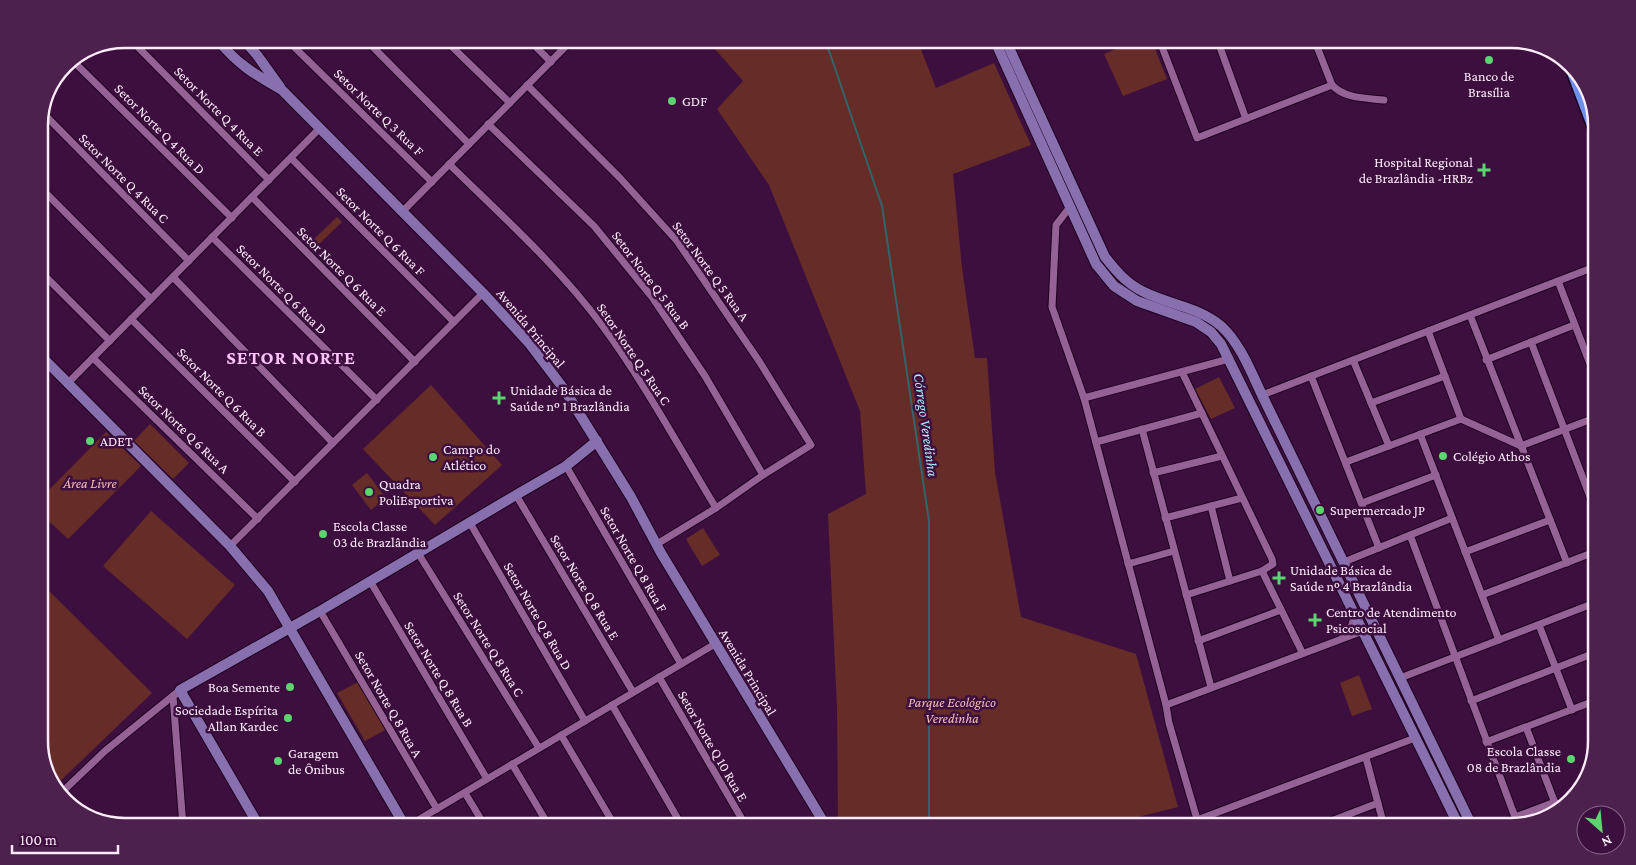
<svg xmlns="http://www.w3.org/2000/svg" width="1636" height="865" font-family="'Crimson Pro',serif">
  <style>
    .green { fill: #662c27 }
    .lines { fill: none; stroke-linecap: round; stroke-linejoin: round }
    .stream { stroke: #32656c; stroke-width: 2 }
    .street-casing { stroke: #1f0020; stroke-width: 9 }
    .secondary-casing { stroke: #1f0020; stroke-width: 12 }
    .highway-casing { stroke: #1f0020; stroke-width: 15 }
    .street { stroke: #946294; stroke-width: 7 }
    .secondary { stroke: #8870ae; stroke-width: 10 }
    .highway { stroke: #6d90ec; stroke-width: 12 }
    .poi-dot { fill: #5ad56f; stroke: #3d0f3e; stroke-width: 2 }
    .labels { text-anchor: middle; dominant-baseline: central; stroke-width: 5; stroke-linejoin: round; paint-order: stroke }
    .poi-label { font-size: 14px; fill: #feecfd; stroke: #3d0f3e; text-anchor: start }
    .street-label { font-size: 14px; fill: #feecfd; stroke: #3d0f3e }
    .park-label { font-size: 14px; font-style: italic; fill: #f7bdb6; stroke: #3d0f3e }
    .water-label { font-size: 15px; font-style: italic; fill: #abeef7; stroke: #3d0f3e }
    .district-label { font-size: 19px; font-weight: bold; letter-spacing: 1px; fill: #fdc4fc; stroke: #3d0f3e }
    .rim { fill: none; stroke: #feecfd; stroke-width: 2.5 }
  </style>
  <rect width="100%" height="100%" fill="#3d0f3e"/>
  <g class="green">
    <polygon points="706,39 917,39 936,88 994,63 1031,145 953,174 962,268 975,358 987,358 995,472 1021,617 1136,654 1178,807 1130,819 1132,826 838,826 837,708 828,514 866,494 860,411 769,185 717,109 743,81"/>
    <polygon points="1141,39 1151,39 1167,79 1123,96 1104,54"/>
    <polygon points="337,217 342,222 315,248 310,243"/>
    <polygon points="1219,377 1235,408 1211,419 1195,389"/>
    <polygon points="431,385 502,465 435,525 363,449"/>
    <polygon points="150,424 189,463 173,479 134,441"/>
    <polygon points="106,432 141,466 68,539 39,512 39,500"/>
    <polygon points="367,473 386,498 371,510 352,485"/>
    <polygon points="151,511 235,585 187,639 103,566"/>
    <polygon points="703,528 720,555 702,566 686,539"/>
    <polygon points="39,581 152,693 53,788 39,746"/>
    <polygon points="1359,675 1372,709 1352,716 1340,683"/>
    <polygon points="360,681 387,729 365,741 337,693"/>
  </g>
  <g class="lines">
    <polyline class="stream" points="825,39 882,206 929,521 929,826"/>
    <g class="street-casing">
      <g id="street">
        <polyline points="130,39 269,180"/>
        <polyline points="286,39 432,182"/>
        <polyline points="365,39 469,144"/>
        <polyline points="444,39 510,103"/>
        <polyline points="528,39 551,62"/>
        <polyline points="1159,39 1197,138 1332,85 1314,39"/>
        <polyline points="1217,39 1246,119"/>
        <polyline points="71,59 232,218"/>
        <polyline points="63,66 68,61"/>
        <polyline points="527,85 620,178 677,241 759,361 811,445 763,475 716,508 657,544"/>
        <path d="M1332,85C1345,99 1366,98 1384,100"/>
        <polyline points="42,112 189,261"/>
        <polyline points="488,124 594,226 652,297 705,376 763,475"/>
        <polyline points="291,158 454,322"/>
        <path d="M449,164C502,216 557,265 601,324C644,382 679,447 716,508"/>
        <polyline points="39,186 151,299"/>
        <polyline points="252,197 415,362"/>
        <polyline points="1070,207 1056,225 1052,307 1084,398 1166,705 1169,723 1199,826"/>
        <polyline points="402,212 573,39"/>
        <polyline points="212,237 377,400"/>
        <polyline points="39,270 110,341"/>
        <polyline points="173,277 333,443"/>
        <polyline points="1558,281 1597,382"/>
        <polyline points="1470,315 1567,563"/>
        <polyline points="131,319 295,482"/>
        <polyline points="1428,331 1461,419"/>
        <polyline points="1531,342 1597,515"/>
        <polyline points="93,358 258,519"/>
        <polyline points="1353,360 1389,446"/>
        <polyline points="1486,360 1574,325"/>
        <polyline points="1182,372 1272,559 1273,564 1262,571 1186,595"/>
        <polyline points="1311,376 1379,548"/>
        <polyline points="68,383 319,129"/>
        <polyline points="1262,395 1597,266"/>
        <polyline points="1084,398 1229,359"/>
        <polyline points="1371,403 1445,376"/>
        <polyline points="1461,419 1521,446"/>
        <polyline points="1142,429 1211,687"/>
        <polyline points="1420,434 1499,640"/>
        <polyline points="1096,442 1202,413"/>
        <polyline points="1521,446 1597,417"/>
        <polyline points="1346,462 1461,419"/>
        <polyline points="566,466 681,664"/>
        <polyline points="1153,473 1222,456"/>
        <polyline points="516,495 633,692"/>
        <polyline points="1362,503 1436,475"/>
        <polyline points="1211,506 1230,581"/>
        <polyline points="1165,518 1242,498"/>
        <polyline points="470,523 585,721"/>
        <polyline points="1410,535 1518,825"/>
        <polyline points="230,546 483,293"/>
        <polyline points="1465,552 1550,520"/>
        <polyline points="418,553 539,748"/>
        <polyline points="1344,562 1452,518"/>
        <polyline points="1128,564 1174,551"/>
        <polyline points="1262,571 1302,652"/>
        <polyline points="370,581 487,779"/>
        <polyline points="1482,595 1597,551"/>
        <polyline points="320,611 437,809"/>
        <polyline points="1539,625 1572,710"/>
        <polyline points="1343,636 1351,627 1355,615"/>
        <polyline points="1198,641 1281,610"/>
        <polyline points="659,677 746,826"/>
        <polyline points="1400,678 1597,602"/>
        <polyline points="176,694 173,696 183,826"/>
        <polyline points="1471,701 1597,652"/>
        <polyline points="612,705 682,826"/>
        <polyline points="1166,705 1363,631"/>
        <polyline points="1526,727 1558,811"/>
        <polyline points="561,735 615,826"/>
        <polyline points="1486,742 1597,700"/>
        <polyline points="1366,758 1384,826"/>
        <polyline points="512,764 549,826"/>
        <polyline points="465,793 485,826"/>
        <polyline points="60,794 105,751 180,690"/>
        <polyline points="1515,817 1555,802"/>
        <polyline points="1197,820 1415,738"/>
        <polyline points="408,826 715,644"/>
        <polyline points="1318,826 1378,803"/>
      </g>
    </g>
    <g class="secondary-casing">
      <g id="secondary">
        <path d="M217,39C237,64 254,74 282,90L483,293L529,343L564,389L631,497L661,553L826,826"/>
        <polyline points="243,39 257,55 280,87"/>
        <polyline points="994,39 1096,264 1114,286 1137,301 1196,322 1211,332 1221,344 1459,826"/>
        <path d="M1005,39L1105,257C1116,271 1127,284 1144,292C1170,305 1199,307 1221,326C1240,343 1251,372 1262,395L1472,826"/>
        <polyline points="39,354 230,546 268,591 405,826"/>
        <polyline points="259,826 180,690 320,611 516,495 566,466 597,441"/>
      </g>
    </g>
    <g class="highway-casing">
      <polyline id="highway" points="1571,67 1597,136"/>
    </g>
    <use href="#street" class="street"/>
    <use href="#secondary" class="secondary"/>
    <use href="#highway" class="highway"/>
  </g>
  <g class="poi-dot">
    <circle cx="1489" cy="60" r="5"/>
    <circle cx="672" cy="101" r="5"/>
    <path d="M1481.5 162.5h5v5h5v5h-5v5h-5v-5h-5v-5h5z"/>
    <path d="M496.5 390.5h5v5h5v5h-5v5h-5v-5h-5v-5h5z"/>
    <circle cx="90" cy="441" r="5"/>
    <circle cx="1443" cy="456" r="5"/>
    <circle cx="433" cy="457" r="5"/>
    <circle cx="369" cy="492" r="5"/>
    <circle cx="1320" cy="510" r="5"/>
    <circle cx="323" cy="534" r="5"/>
    <path d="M1276.5 570.5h5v5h5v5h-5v5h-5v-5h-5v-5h5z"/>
    <path d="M1312.5 612.5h5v5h5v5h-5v5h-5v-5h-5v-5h5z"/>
    <circle cx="290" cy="687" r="5"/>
    <circle cx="288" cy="718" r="5"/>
    <circle cx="1571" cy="759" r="5"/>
    <circle cx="278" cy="761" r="5"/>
  </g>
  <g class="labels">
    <g class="poi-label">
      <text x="1489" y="76" text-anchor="middle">Banco de<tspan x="1489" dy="16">Brasília</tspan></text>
      <text x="682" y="101">GDF</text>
      <text x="1473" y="162" text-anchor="end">Hospital Regional<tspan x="1473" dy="16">de Brazlândia -HRBz</tspan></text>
      <text x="510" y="390">Unidade Básica de<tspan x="510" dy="16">Saúde nº 1 Brazlândia</tspan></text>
      <text x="100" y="441">ADET</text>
      <text x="443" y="449">Campo do<tspan x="443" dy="16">Atlético</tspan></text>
      <text x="1453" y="456">Colégio Athos</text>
      <text x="379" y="484">Quadra<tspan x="379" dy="16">PoliEsportiva</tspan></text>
      <text x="1330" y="510">Supermercado JP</text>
      <text x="333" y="526">Escola Classe<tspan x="333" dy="16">03 de Brazlândia</tspan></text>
      <text x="1290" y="570">Unidade Básica de<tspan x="1290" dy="16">Saúde nº 4 Brazlândia</tspan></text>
      <text x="1326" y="612">Centro de Atendimento<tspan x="1326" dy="16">Psicosocial</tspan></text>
      <text x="280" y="687" text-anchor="end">Boa Semente</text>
      <text x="278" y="710" text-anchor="end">Sociedade Espírita<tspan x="278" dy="16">Allan Kardec</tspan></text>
      <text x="1561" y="751" text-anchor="end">Escola Classe<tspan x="1561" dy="16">08 de Brazlândia</tspan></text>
      <text x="288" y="753">Garagem<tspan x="288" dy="16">de Ônibus</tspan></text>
    </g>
    <g class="street-label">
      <text transform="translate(219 111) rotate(45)">Setor Norte Q 4 Rua E</text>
      <text transform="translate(379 112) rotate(44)">Setor Norte Q 3 Rua F</text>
      <text transform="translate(160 129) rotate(45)">Setor Norte Q 4 Rua D</text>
      <text transform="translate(124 178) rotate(45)">Setor Norte Q 4 Rua C</text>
      <text transform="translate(381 231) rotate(45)">Setor Norte Q 6 Rua F</text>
      <text transform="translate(342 271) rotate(45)">Setor Norte Q 6 Rua E</text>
      <text transform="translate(711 271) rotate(54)">Setor Norte Q 5 Rua A</text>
      <text transform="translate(651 280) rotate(53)">Setor Norte Q 5 Rua B</text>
      <text transform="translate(282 289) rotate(45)">Setor Norte Q 6 Rua D</text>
      <text transform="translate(531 328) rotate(50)">Avenida Principal</text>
      <text transform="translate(634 354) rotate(56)">Setor Norte Q 5 Rua C</text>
      <text transform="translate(222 392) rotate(45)">Setor Norte Q 6 Rua B</text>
      <text transform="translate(184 429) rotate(44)">Setor Norte Q 6 Rua A</text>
      <text transform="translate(634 559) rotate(60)">Setor Norte Q 8 Rua F</text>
      <text transform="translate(585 587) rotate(59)">Setor Norte Q 8 Rua E</text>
      <text transform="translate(538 616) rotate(60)">Setor Norte Q 8 Rua D</text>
      <text transform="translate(489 644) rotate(58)">Setor Norte Q 8 Rua C</text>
      <text transform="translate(748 672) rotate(59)">Avenida Principal</text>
      <text transform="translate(439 674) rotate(59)">Setor Norte Q 8 Rua B</text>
      <text transform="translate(389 704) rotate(60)">Setor Norte Q 8 Rua A</text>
      <text transform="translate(713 746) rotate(60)">Setor Norte Q 10 Rua E</text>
    </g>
    <g class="park-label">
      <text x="90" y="483">Área Livre</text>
      <text x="952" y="702">Parque Ecológico<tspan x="952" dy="16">Veredinha</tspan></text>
    </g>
    <g class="water-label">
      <text transform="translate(926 425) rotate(82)">Córrego Veredinha</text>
    </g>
    <g class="district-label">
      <text x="291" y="357">SETOR NORTE</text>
    </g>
  </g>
  <path d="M0 0H1636V865H0ZM125 48H1511A77 77 0 0 1 1588 125V741A77 77 0 0 1 1511 818H125A77 77 0 0 1 48 741V125A77 77 0 0 1 125 48Z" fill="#4c214d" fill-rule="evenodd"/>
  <path class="rim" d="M125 48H1511A77 77 0 0 1 1588 125V741A77 77 0 0 1 1511 818H125A77 77 0 0 1 48 741V125A77 77 0 0 1 125 48Z"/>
  <g transform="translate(1601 830) rotate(153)"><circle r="24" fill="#3d0f3e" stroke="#8a678a"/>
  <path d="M0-4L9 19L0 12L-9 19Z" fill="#5ad56f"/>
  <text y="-8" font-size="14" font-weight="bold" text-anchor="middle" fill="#feecfd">N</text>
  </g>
  <path d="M12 845v8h106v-8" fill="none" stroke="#feecfd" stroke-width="2.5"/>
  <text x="20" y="845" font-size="15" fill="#feecfd" stroke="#3d0f3e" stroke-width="4" paint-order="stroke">100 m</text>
</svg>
